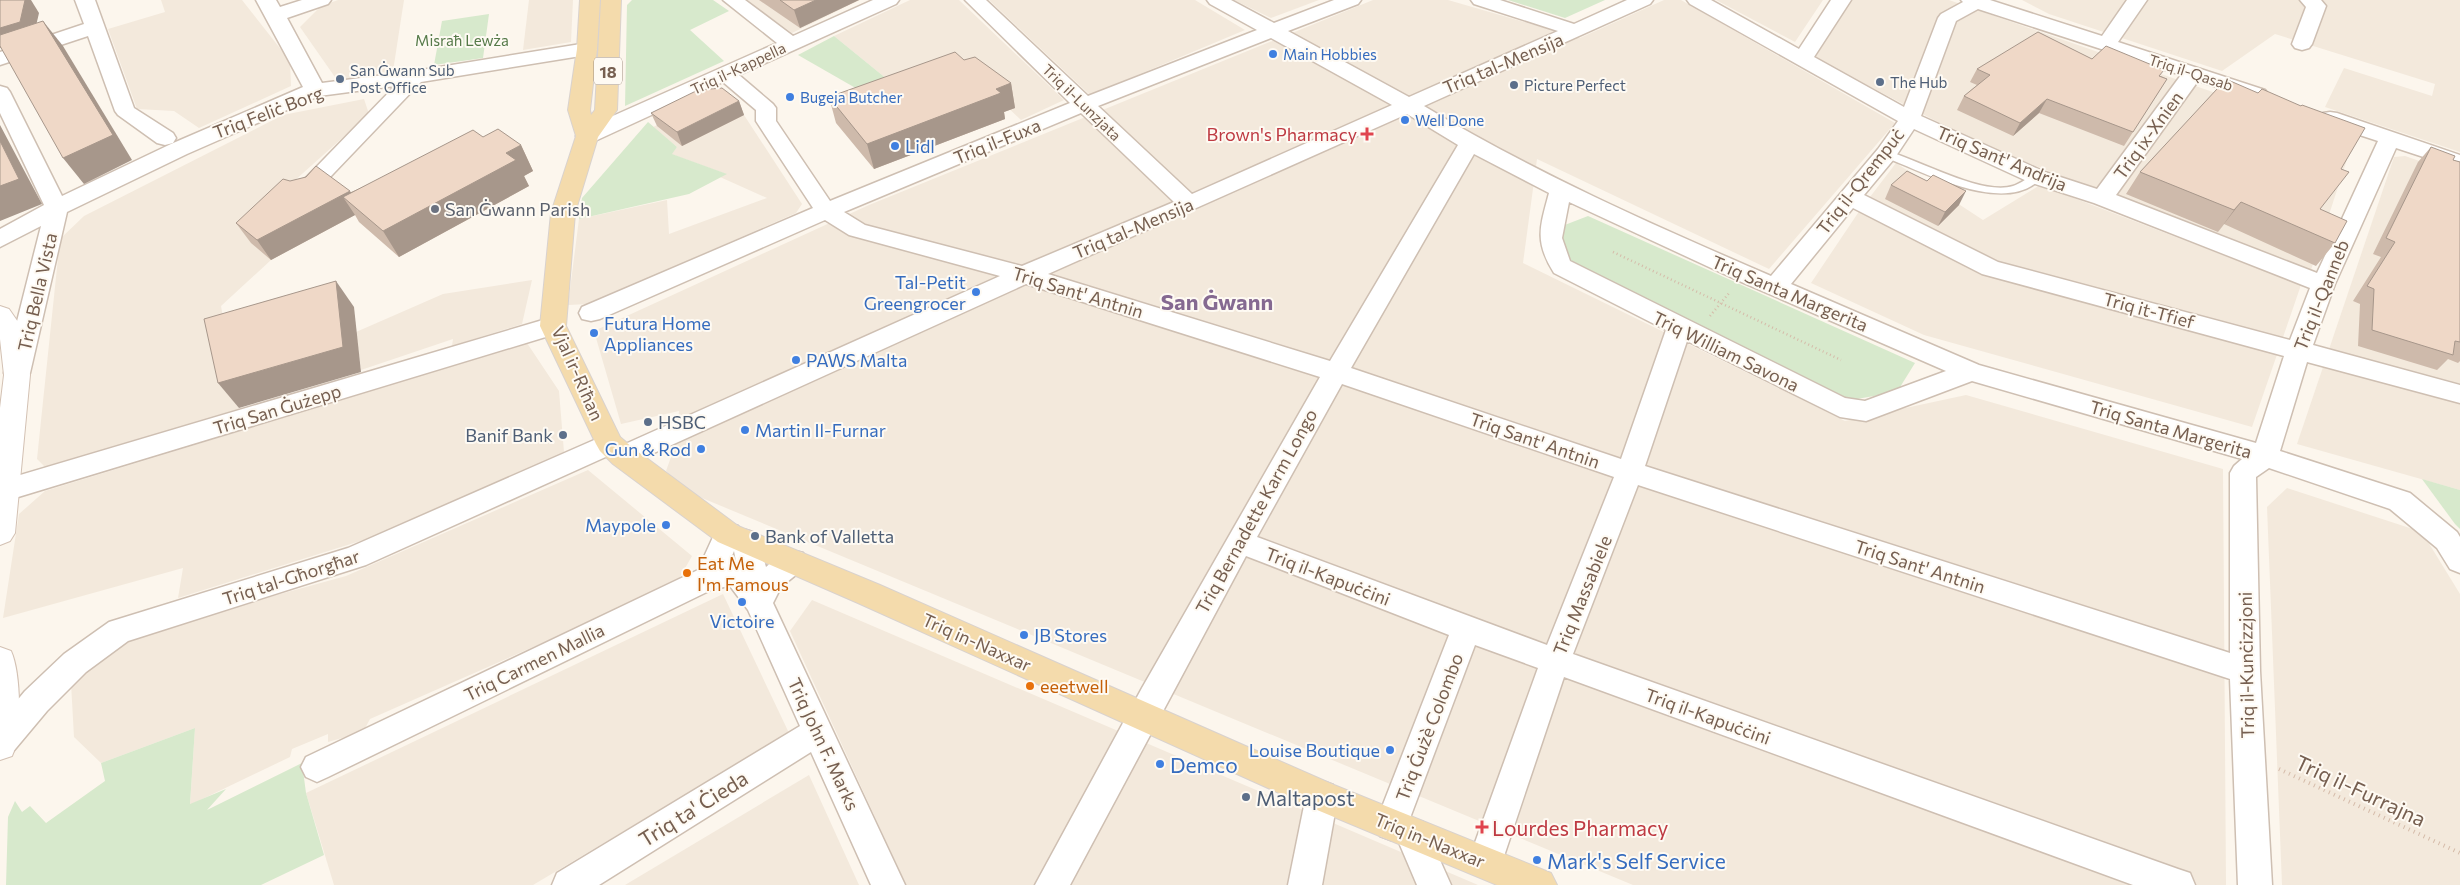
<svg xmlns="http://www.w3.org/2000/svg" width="2460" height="885" font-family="Commissioner,sans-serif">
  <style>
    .residential { fill: #f3e9dc }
    .green { fill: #d7e9cc }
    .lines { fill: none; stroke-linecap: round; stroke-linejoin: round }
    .lane-casing { stroke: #cebfb2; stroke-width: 3 }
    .street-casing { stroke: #cebfb2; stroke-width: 3 }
    .secondary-casing { stroke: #d3c1b3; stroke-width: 2 }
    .primary-casing { stroke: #d9d2ce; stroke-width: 2 }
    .path-far1 { stroke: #d5bba9; stroke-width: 2.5; stroke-dasharray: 1 3; stroke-linecap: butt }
    .path { stroke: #d5bba9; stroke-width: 4; stroke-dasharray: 1 4.5; stroke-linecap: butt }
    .lane { fill: #fff; fill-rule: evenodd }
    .street { fill: #fff; fill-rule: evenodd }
    .secondary { fill: #fff; fill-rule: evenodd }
    .primary { fill: #f4dbac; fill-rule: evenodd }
    .wall { fill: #cebaab }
    .shaded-wall { fill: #a7978b }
    .building { fill: #efd8c7; stroke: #a7978b }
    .shop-dot { fill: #3f7fe0; stroke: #fefaf3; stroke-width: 2 }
    .service-dot { fill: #5c6f8a; stroke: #fefaf3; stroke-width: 2 }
    .health-dot { fill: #e0444e; stroke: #fefaf3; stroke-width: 2 }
    .worship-dot { fill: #6b7280; stroke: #fefaf3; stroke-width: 2 }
    .food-dot { fill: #e8710a; stroke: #fefaf3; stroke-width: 2 }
    .labels { text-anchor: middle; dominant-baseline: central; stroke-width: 4; stroke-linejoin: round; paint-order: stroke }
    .far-park-label { font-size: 15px; fill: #567a49; stroke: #fefaf3 }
    .far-shop-label { font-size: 15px; fill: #366cbe; stroke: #fefaf3; text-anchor: start }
    .far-street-label { font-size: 15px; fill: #765f50; stroke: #fefaf3 }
    .far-service-label { font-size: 15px; fill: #4e5e75; stroke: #fefaf3; text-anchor: start }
    .shield { fill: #fefaf3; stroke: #9f8e81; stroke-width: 1 }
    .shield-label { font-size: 16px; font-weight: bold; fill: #765f50 }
    .street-label { font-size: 18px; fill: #765f50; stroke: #fefaf3 }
    .health-label { font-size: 18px; fill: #be3a42; stroke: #fefaf3; text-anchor: end }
    .shop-label { font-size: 18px; fill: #366cbe; stroke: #fefaf3; text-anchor: start }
    .worship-label { font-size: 18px; fill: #5b616d; stroke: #fefaf3; text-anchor: start }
    .service-label { font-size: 18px; fill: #4e5e75; stroke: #fefaf3; text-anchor: start }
    .food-label { font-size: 18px; fill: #c56008; stroke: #fefaf3; text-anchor: start }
    .near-shop-label { font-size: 21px; fill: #366cbe; stroke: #fefaf3; text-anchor: start }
    .near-street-label { font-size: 21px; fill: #765f50; stroke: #fefaf3 }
    .near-service-label { font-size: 21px; fill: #4e5e75; stroke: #fefaf3; text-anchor: start }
    .near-health-label { font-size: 21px; fill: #be3a42; stroke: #fefaf3; text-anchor: start }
    .district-label { font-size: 22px; font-weight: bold; fill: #856991; stroke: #fefaf3 }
  </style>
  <rect width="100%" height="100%" fill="#fcf6ed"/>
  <g class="residential">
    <polygon points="161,0 242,0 290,61 291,86 199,128 174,111 137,109 108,29 165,12"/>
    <polygon points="338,0 404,0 393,71 337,80 300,27 321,6"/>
    <polygon points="529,0 573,0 571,42 523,50"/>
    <polygon points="746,0 860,0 792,33"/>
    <polygon points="910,0 959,0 1064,100 1021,120 976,77 893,84 834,36"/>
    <polygon points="989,0 1195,0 1245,30 1090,95"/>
    <polygon points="1234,0 1319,0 1271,18"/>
    <polygon points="1373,0 1448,0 1580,38 1664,0 1681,0 1895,123 1769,269 1537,159 1523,263 1845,421 1966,395 2223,469 2226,885 1633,885 690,493 666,471 676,443 679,411 621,424 594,331 869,205"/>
    <polygon points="1716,0 1823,0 1795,42"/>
    <polygon points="1851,0 1949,0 2353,141 2310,273 1982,145 1815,58"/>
    <polygon points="2022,0 2460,0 2460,152 2325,107 2344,68 2432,96 2435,84 2275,34 2222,71 2049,14"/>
    <polygon points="364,99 369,114 283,191 271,260 221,306 239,409 45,467 37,459 60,239 84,216 283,115"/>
    <polygon points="727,102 744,115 802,204 796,213 589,304 568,305 579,219 667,200 669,234 767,198 720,177 726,174 671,154 677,147 653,127 702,105"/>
    <polygon points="2405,156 2460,175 2460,490 2297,444 2394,157"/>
    <polygon points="1896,163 1983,220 2040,185 2301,285 2252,427 1924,335 1811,283 1860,210"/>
    <polygon points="532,280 522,324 452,346 453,339 361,370 356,332 443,294"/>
    <polygon points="527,343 559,391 564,452 405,527 178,598 183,568 3,618 19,514 45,491"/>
    <polygon points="588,470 692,556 676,584 370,719 363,732 328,742 328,734 292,749 290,757 190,805 195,728 101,763 74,737 71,683 138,633 346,576"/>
    <polygon points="2287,488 2422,532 2460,594 2460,885 2282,885 2267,507"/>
    <polygon points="723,594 789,733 533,885 334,885 306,793"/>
    <polygon points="812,600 1478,885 906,885 790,631"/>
    <polygon points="809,775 859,885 625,885"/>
  </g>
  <g class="green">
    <polygon points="632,0 713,0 729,11 690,30 724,61 625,106 627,5"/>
    <polygon points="1508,0 1605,0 1565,18"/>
    <polygon points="489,14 483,58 434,65 442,21"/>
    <polygon points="834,36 893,84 866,94 798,55"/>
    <polygon points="648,122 677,147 672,154 727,174 689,194 579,219 582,198"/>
    <polygon points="1588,216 1915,363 1897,392 1851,400 1565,260 1557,228"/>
    <polygon points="2422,479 2460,490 2460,529 2455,524"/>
    <polygon points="195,728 190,804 226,789 207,810 302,763 306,793 324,855 261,885 6,885 8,817 15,801 22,812 30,806 46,823 105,781 101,763"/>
  </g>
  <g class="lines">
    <g class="lane-casing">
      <path id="lane" d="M1886,151C1918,159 1981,196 2013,186C2020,184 2027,178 2033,175L2037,174L2042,177C2007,218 1922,171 1882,156V152Z"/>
    </g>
    <g class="street-casing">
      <g id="street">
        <polygon points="75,0 95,0 134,108 173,133 176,138 173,143 165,145 157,143 118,115 115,111 88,36 0,65 0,52 84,24"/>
        <polygon points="256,0 276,0 280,7 302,0 331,0 328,4 287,18 322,83 415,71 587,43 594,45 597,49 594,53 587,55 421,82 311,197 303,199 295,197 292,192 395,86 319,96 187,154 67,212 30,373 26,380 17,382 8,380 4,373 41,226 0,247 0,229 44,205 0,113 0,86 7,88 10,92 62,196 171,144 303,87"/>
        <path d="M723,0H745L793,36L873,0H899L896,4L739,75L773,104L776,108V121L830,201L1070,103L965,0H986L1088,96L1257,30L1210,4L1207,0H1231L1274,23L1334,0H1361L1358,4L1288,31L1409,97L1558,31L1474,4L1471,0H1500L1574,24L1627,0H1653L1650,4L1424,106C1535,173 1653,225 1771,276L1878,149L1898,121L1690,4L1687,0H1711L1799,49L1831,0H1851L1814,57L1904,107L1938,18L1941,14L1963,2L1961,0H1990L2102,36L2127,0H2147L2118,42L2265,90L2268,94L2265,98L2258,100L2198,81L2116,195L2317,273L2378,141L2323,123L2320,118L2323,113L2330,112L2337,113L2460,155V169L2396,148L2335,284L2313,345L2460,385V403L2307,362L2280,451L2410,493L2457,532L2460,537V573L2450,569L2437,548L2390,509L2269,468L2256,477L2260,671L2272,885H2238L2230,679L1638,485L1573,654L2178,869L2190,873L2195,885H2133L1564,677L1502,862L1497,873L1485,878L1473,873L1468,862L1538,668L1475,645L1410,818L1423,822L1451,885H1417L1397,838L1391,840L1380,836L1375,825L1449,635L1246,556L1070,885H1035L1142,688L1320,377L1026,284L632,463L623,466L614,463L610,455L366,565L128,641L86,672L47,711L11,754L0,758V721L25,691L64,654L109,622L348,548L601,437L610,434L619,437L623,445L1000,276L849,235L825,220L600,319L591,321L582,319L579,313L582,307L813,208L756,121V110L723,82L595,141L587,143L579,141L576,136L579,131L777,43ZM1978,9L2181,75L2097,189L2045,172L1921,116L1956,21ZM1271,38L1392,105L1192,194L1098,106ZM1081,113L1174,202L1022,266L865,225L844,212ZM1407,114L1458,145L1330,361L1048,274ZM1914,129L2029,182L2094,203L2310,288L2290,340L1998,262L1864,195L1894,159ZM1474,154L1549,193C1540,227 1534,241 1554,273L1666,330L1621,459L1351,368ZM1569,202L1737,280L1946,371L1865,401L1845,398L1570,261L1562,238ZM1853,208L1982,274L2284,356L2256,443L1979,365L1791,284ZM1687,341L1840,417L1866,421L1972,381L2242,459L2234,466L2230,473V653L1645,466ZM1342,384L1614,477L1547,645L1257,537Z"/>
        <polygon points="2300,0 2321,0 2326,6 2312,44 2309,48 2302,50 2295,48 2292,44 2306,7"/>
        <polygon points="553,317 562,320 565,326 562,332 5,501 0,499 0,481"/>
        <path d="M728,523L738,526L741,531L746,530L756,533L766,567C778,557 786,547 803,553L807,561L803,569L781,587L773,603L905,885H871L811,752L599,885H552L557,873L800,726L748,610L730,586L713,589L328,777L317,782L306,777L301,767L306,757L698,570L718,526ZM734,551L736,561L729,563Z"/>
        <polygon points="1322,781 1333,785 1338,796 1322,885 1288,885 1306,796 1311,785"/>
      </g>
    </g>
    <g class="secondary-casing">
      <g id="secondary">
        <polygon points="0,306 9,309 25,332 30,375 15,533 10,541 0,545 0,408 4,375 0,339"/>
        <path d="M0,647L11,651C21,673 22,734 12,756L0,760Z"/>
      </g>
    </g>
    <g class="primary-casing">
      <polygon id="primary" points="580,0 600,0 597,49 590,110 591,115 595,110 601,0 621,0 617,110 598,137 575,213 566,326 620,437 633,448 738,526 880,585 1334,785 1551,873 1557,885 1497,885 1310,807 858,603 718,542 613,464 600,451 596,444 540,326 551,213 576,136 568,110 577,49"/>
    </g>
    <g class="path-far1">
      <polyline points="1613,252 1841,360"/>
      <polyline points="1710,316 1730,292"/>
    </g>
    <polyline class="path" points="2279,769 2460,853"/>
    <use href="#lane" class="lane"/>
    <use href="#street" class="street"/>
    <use href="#secondary" class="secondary"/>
    <use href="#primary" class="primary"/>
  </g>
  <g class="wall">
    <polygon points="759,0 859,0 800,28"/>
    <polygon points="2092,59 2161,76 2167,79 2124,146 2039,113 2013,136 1957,110 1964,96 1977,85 1970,82 1977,69"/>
    <polygon points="964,60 1011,83 1015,108 1004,112 1005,119 874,169 836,123 829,97"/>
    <polygon points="739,101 744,115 682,146 657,126 651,113"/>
    <polygon points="483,137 521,145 533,171 524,176 529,186 399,257 359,222 355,215 271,260 251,243 236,223 351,192"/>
    <polygon points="2431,147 2453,160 2460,162 2460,361 2458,363 2448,359 2437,370 2358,346 2360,304 2353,301 2381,257 2373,254 2418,162"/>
    <polygon points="2341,169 2320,209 2335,243 2316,266 2224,224 2218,232 2126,194 2140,172"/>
    <polygon points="1891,185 1959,205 1938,226 1885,199"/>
  </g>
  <g class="shaded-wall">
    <polygon points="25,0 31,0 39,13 33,39 0,48 0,28"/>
    <polygon points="816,0 859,0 800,28 794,10"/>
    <polygon points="43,21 63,46 132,160 84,184 63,158"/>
    <polygon points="1011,83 1015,108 1004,112 1005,119 874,169 867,144 996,89"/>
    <polygon points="2047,99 2039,113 2013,136 2020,123"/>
    <polygon points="739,101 744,115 682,146 677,132"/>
    <polygon points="0,125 42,204 0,221"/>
    <polygon points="521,145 533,171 524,176 529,186 399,257 383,231 506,153"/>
    <polygon points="350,191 362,211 343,197 355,215 271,260 257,240"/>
    <polygon points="1966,191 1959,205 1938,226 1945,212"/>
    <polygon points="2241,202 2224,224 2218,232 2234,210"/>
    <polygon points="336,281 354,307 361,372 239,408 218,383"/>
  </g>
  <g class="building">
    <polygon points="0,0 25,0 20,22 0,28"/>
    <polygon points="780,0 816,0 794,10"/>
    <polygon points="43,21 113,135 63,158 0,46 0,35"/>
    <polygon points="2038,32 2092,59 2106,46 2164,70 2159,76 2167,79 2133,132 2047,99 2020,123 1964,96 1990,75 1977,69"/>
    <polygon points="955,52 964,60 975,57 1011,83 996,89 1001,93 867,144 829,97"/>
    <polygon points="2228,80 2258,93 2262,89 2301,106 2302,105 2365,128 2341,169 2349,172 2320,209 2347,221 2335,243 2241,202 2234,210 2140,172 2217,89"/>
    <polygon points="722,88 739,101 677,132 651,113 698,90"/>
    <polygon points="498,129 521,145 506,153 516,160 383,231 343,197 473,130 483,137"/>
    <polygon points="0,141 19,179 0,186"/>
    <polygon points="2431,147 2455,156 2453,160 2460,162 2460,342 2455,341 2453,355 2372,330 2374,289 2367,286 2395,242 2386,238"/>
    <polygon points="316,166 350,191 257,240 236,223 283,179 290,181 306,177"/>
    <polygon points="1907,171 1927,181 1933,175 1966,191 1945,212 1891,185"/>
    <polygon points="336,281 343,347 218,383 204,319"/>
  </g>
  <g class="shop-dot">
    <circle cx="1273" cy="54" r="5"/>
    <circle cx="790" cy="97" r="5"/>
    <circle cx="1405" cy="120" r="5"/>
    <circle cx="895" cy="146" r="5"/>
    <circle cx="976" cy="292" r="5"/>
    <circle cx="594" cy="333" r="5"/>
    <circle cx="796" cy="360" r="5"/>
    <circle cx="745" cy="430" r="5"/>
    <circle cx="701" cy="449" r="5"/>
    <circle cx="666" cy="525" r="5"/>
    <circle cx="742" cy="602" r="5"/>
    <circle cx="1024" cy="635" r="5"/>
    <circle cx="1390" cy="750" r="5"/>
    <circle cx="1160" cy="764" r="5"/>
    <circle cx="1537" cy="860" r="5"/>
  </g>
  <g class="service-dot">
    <circle cx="340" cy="79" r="5"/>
    <circle cx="1880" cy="82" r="5"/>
    <circle cx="1514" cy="85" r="5"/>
    <circle cx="648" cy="422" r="5"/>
    <circle cx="563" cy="435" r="5"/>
    <circle cx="755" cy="536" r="5"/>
    <circle cx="1246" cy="797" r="5"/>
  </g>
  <g class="health-dot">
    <path d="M1364.5 126.5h5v5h5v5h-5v5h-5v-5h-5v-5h5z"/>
    <path d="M1479.5 819.5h5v5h5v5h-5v5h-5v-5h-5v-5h5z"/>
  </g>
  <circle class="worship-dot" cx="435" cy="209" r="5"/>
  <g class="food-dot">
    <circle cx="687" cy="573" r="5"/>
    <circle cx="1030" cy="686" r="5"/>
  </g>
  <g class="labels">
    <g class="far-park-label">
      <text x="462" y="40">Misraħ Lewża</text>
    </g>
    <g class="far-shop-label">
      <text x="1283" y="54">Main Hobbies</text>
      <text x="800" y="97">Bugeja Butcher</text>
      <text x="1415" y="120">Well Done</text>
    </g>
    <g class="far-street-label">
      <text transform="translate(738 68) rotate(-25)">Triq il-Kappella</text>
      <text transform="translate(2191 72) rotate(18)">Triq il-Qasab</text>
      <text transform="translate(1082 102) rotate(44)">Triq il-Lunzjata</text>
    </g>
    <g class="far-service-label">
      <text x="350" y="70">San Ġwann Sub<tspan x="350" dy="17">Post Office</tspan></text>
      <text x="1890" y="82">The Hub</text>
      <text x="1524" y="85">Picture Perfect</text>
    </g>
    <rect class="shield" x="594" y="57.5" width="28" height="27" rx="4"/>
    <g class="shield-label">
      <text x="608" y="71">18</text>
    </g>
    <g class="street-label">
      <text transform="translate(1503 63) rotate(-23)">Triq tal-Mensija</text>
      <text transform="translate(268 112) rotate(-21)">Triq Feliċ Borg</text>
      <text transform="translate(2148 135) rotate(-54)">Triq ix-Xnien</text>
      <text transform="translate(997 141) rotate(-22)">Triq il-Fuxa</text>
      <text transform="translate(2002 158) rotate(23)">Triq Sant' Andrija</text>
      <text transform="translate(1860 181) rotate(-52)">Triq il-Qrempuċ</text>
      <text transform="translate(1133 228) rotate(-23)">Triq tal-Mensija</text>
      <text transform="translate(37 292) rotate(-77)">Triq Bella Vista</text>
      <text transform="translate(1078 292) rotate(17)">Triq Sant' Antnin</text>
      <text transform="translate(1790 293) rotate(23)">Triq Santa Margerita</text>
      <text transform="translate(2321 295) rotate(-68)">Triq il-Qanneb</text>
      <text transform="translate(2149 310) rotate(15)">Triq it-Tfief</text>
      <text transform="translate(1726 351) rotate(26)">Triq William Savona</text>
      <text transform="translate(578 373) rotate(66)">Vjal ir-Riħan</text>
      <text transform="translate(277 409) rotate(-17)">Triq San Ġużepp</text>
      <text transform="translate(2171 429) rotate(16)">Triq Santa Margerita</text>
      <text transform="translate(1535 440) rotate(19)">Triq Sant' Antnin</text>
      <text transform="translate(1256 511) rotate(-61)">Triq Bernadette Karm Longo</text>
      <text transform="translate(1920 566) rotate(18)">Triq Sant' Antnin</text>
      <text transform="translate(1328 576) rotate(21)">Triq il-Kapuċċini</text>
      <text transform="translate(291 577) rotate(-18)">Triq tal-Għorgħar</text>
      <text transform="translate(1582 595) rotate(-68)">Triq Massabiele</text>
      <text transform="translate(977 642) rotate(24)">Triq in-Naxxar</text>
      <text transform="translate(534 662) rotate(-26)">Triq Carmen Mallia</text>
      <text transform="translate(2246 665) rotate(-91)">Triq il-Kunċizzjoni</text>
      <text transform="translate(1708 716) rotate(20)">Triq il-Kapuċċini</text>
      <text transform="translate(1429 727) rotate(-69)">Triq Ġużè Colombo</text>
      <text transform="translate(824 744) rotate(65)">Triq John F. Marks</text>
      <text transform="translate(1430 840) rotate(22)">Triq in-Naxxar</text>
    </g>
    <g class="health-label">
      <text x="1357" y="134">Brown's Pharmacy</text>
    </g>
    <g class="shop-label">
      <text x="905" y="146">Lidl</text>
      <text x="966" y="282" text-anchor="end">Tal-Petit<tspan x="966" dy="21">Greengrocer</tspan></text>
      <text x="604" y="323">Futura Home<tspan x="604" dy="21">Appliances</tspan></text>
      <text x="806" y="360">PAWS Malta</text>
      <text x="755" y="430">Martin Il-Furnar</text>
      <text x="691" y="449" text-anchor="end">Gun &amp; Rod</text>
      <text x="656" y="525" text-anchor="end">Maypole</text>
      <text x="742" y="621" text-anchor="middle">Victoire</text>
      <text x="1034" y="635">JB Stores</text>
      <text x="1380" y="750" text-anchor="end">Louise Boutique</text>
    </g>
    <g class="worship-label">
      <text x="445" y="209">San Ġwann Parish</text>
    </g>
    <g class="service-label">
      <text x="658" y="422">HSBC</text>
      <text x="553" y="435" text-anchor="end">Banif Bank</text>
      <text x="765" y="536">Bank of Valletta</text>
    </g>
    <g class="food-label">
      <text x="697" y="563">Eat Me<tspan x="697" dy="21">I'm Famous</tspan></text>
      <text x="1040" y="686">eeetwell</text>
    </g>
    <g class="near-shop-label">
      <text x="1170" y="764">Demco</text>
      <text x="1547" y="860">Mark's Self Service</text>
    </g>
    <g class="near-street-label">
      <text transform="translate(2361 790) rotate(25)">Triq il-Furrajna</text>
      <text transform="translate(693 808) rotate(-32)">Triq ta' Ċieda</text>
    </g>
    <g class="near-service-label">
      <text x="1256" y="797">Maltapost</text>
    </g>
    <g class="near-health-label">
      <text x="1492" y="827">Lourdes Pharmacy</text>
    </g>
    <g class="district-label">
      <text x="1217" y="301">San Ġwann</text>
    </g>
  </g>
</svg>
